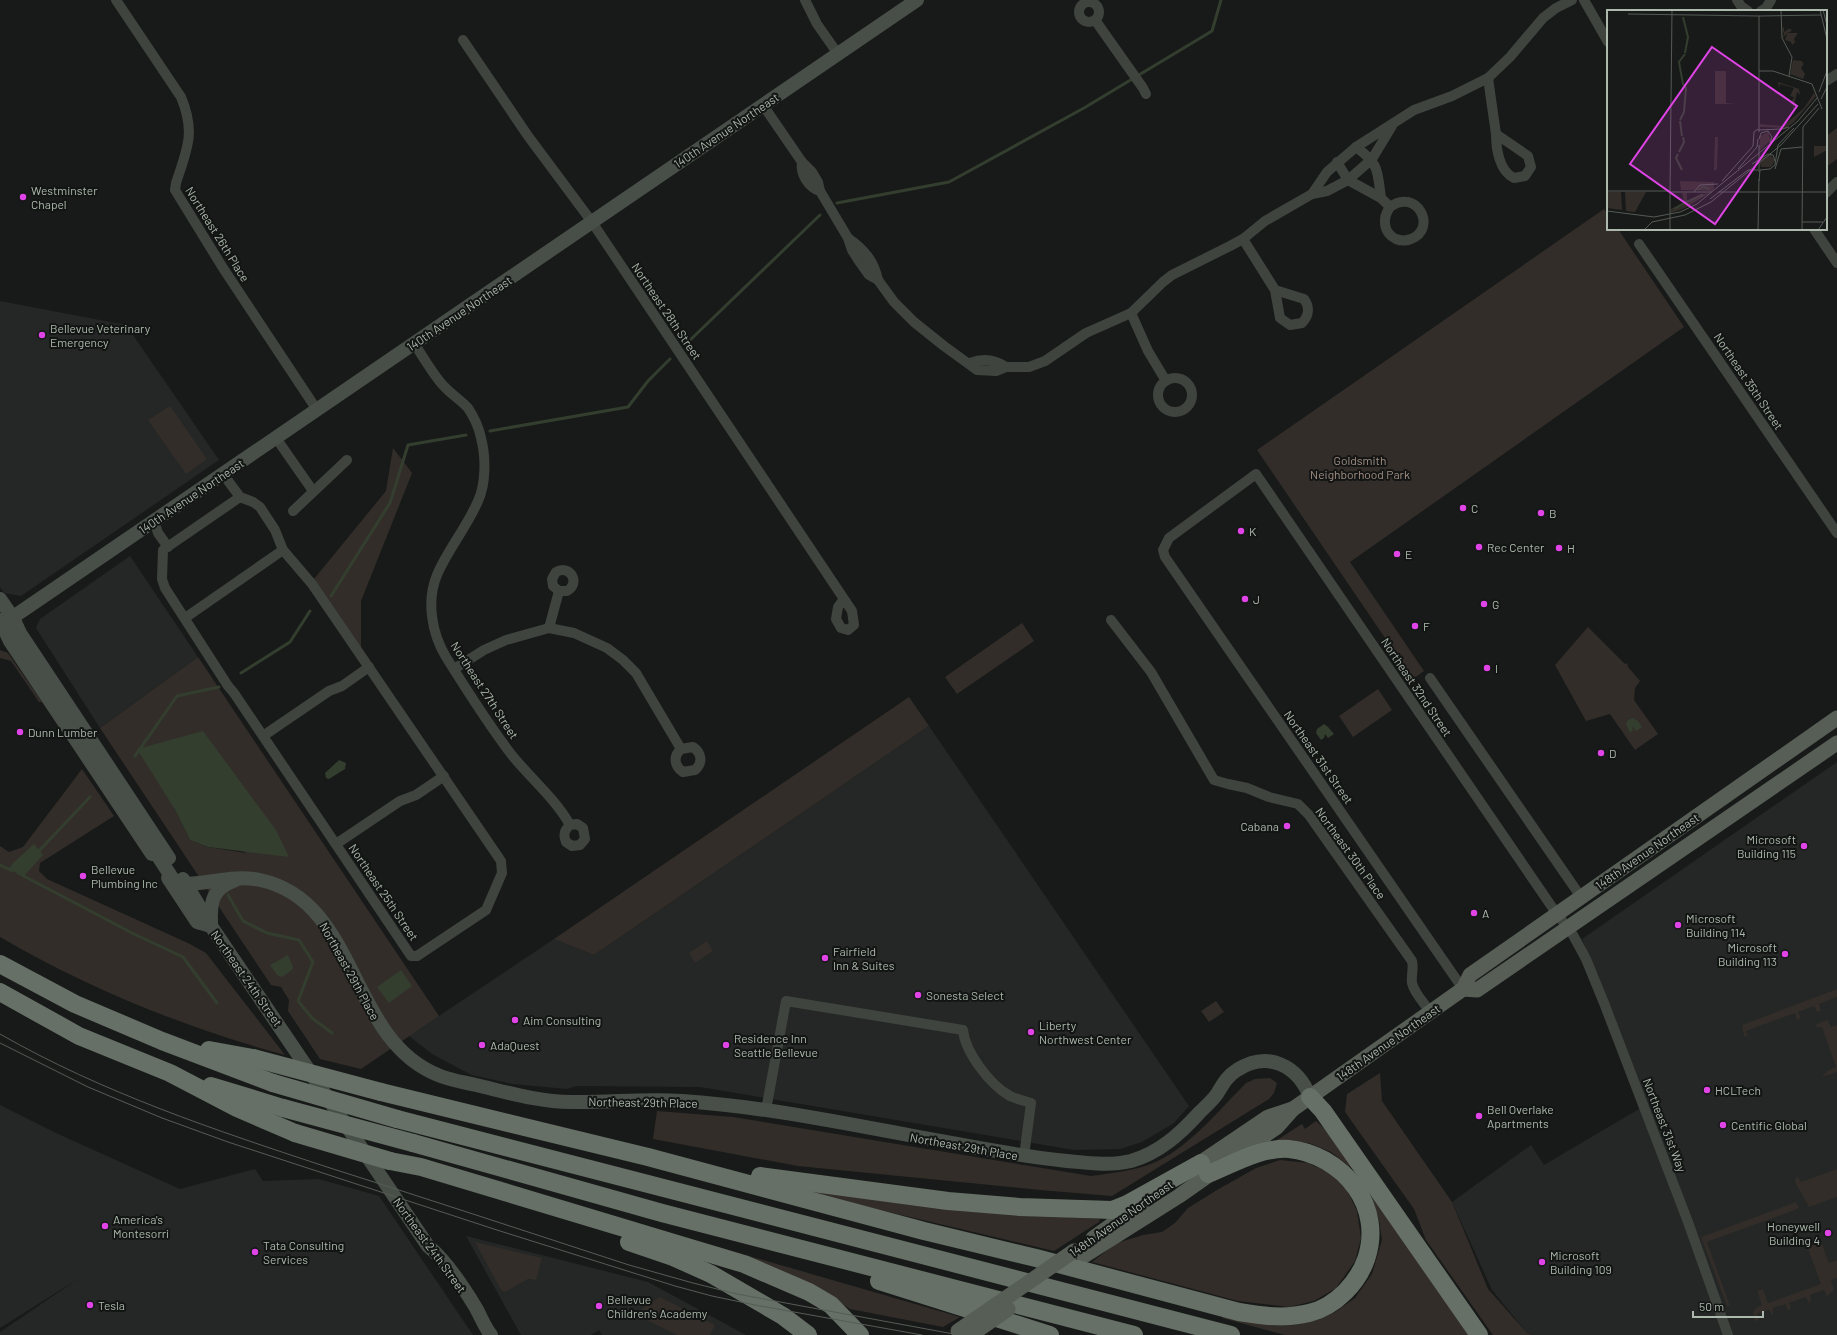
<svg xmlns="http://www.w3.org/2000/svg" width="1837" height="1335" font-family="Barlow,sans-serif">
  <style>
    .built { fill: #242725 }
    .green { fill: #322d29; fill-rule: evenodd }
    .water { fill: #333e2f }
    .lines { fill: none; stroke-linecap: round; stroke-linejoin: round }
    .stream { stroke: #333e2f; stroke-width: 3 }
    .street { stroke: #3f443f; stroke-width: 10 }
    .secondary { stroke: #484f48; stroke-width: 14 }
    .primary { stroke: #565e56; stroke-width: 15 }
    .highway { stroke: #667066; stroke-width: 18 }
    .tram { stroke: #555c55; stroke-width: 1 }
    .primary-bridge { stroke: #565e56; stroke-width: 15 }
    .highway-bridge { stroke: #667066; stroke-width: 18 }
    .poi-dot { fill: #e044e7; stroke: #131514; stroke-width: 1.5 }
    .labels { text-anchor: middle; dominant-baseline: central; stroke-width: 4; stroke-linejoin: round; paint-order: stroke }
    .street-label { font-size: 12px; fill: #acb9ac; stroke: #131514 }
    .poi-label { font-size: 12px; fill: #acb9ac; stroke: #131514; text-anchor: start }
    .park-label { font-size: 12px; fill: #a38f84; stroke: #131514 }
    .inset-river { fill: none; stroke: #333e2f; stroke-width: 2 }
    .inset-road { fill: none; stroke: #535a54; stroke-width: 1 }
    .view { fill: #e044e7; fill-opacity: 0.15; stroke: #e044e7; stroke-width: 2 }
    .inset-edge { fill: none; stroke: #acb9ac; stroke-width: 2 }
  </style>
  <rect width="100%" height="100%" fill="#181a19"/>
  <g class="built">
    <polygon points="0,301 126,325 219,460 21,596 4,593 0,587"/>
    <polygon points="130,556 198,657 100,728 36,628 40,619"/>
    <polygon points="929,726 1189,1106 1174,1123 1142,1142 1120,1149 1074,1150 700,1087 576,1086 567,1089 512,1084 472,1075 462,1070 432,1054 409,1036 554,939 594,955"/>
    <polygon points="1837,762 1837,1335 1533,1335 1527,1333 1492,1290 1452,1202 1531,1145 1544,1165 1644,1106 1582,939"/>
    <polygon points="0,1105 56,1133 180,1189 255,1169 263,1181 319,1179 379,1196 473,1335 0,1335 0,1332 78,1279 0,1328"/>
    <polygon points="466,1236 648,1282 746,1335 602,1335 599,1330 591,1335 521,1335"/>
  </g>
  <g class="green">
    <polygon points="1837,128 1837,159 1826,167 1826,136"/>
    <polygon points="1604,209 1608,215 1608,229 1618,229 1684,327 1350,562 1424,671 1413,679 1257,450"/>
    <polygon points="170,406 207,459 186,474 148,420"/>
    <polygon points="393,448 412,473 361,601 361,649 314,579 386,491"/>
    <polygon points="1022,623 1034,641 957,694 945,677"/>
    <polygon points="1588,627 1625,664 1627,663 1628,667 1640,681 1635,688 1634,700 1658,734 1635,750 1610,714 1586,721 1555,665"/>
    <polygon points="0,650 8,653 42,702 39,702 11,661 0,658"/>
    <path d="M198,657L439,1016L361,1069L320,1059L288,1011L289,1000L281,987L271,985L100,728ZM174,808L246,853L208,847L190,840Z"/>
    <polygon points="1378,689 1392,710 1353,737 1339,716"/>
    <polygon points="909,697 929,726 594,955 554,939"/>
    <path d="M82,769L114,816L40,863L39,871L47,879L190,944L206,953L285,1055C186,1028 89,989 0,937V846L9,852L23,847Z"/>
    <polygon points="707,941 713,951 695,963 689,953"/>
    <polygon points="1837,989 1837,997 1819,1004 1821,1011 1817,1012 1814,1006 1798,1012 1801,1018 1797,1020 1795,1013 1746,1031 1748,1037 1744,1036 1742,1025"/>
    <polygon points="1216,1001 1224,1012 1209,1022 1201,1011"/>
    <polygon points="1828,1020 1831,1027 1837,1025 1837,1072 1822,1077 1827,1071 1836,1067 1822,1027 1817,1028 1816,1024"/>
    <polygon points="1380,1073 1382,1101 1452,1202 1488,1289 1527,1333 1533,1335 1493,1335 1426,1240 1414,1209 1345,1112 1347,1094"/>
    <path d="M1270,1078L1277,1083L1274,1093L1269,1099L1112,1196L1040,1190L798,1166L653,1139L657,1111L733,1117L1091,1176C1112,1173 1132,1171 1151,1164C1187,1150 1219,1110 1246,1083L1255,1079Z"/>
    <path d="M1316,1121C1332,1134 1344,1153 1354,1170L1331,1152L1309,1143L1278,1142L1277,1140L1302,1124L1305,1129Z"/>
    <polygon points="1280,1160 1308,1163 1328,1172 1347,1190 1357,1211 1361,1238 1355,1261 1336,1288 1314,1301 1289,1307 1238,1301 1092,1262 1117,1243 1143,1235 1162,1232 1175,1223 1188,1208 1217,1190 1256,1168"/>
    <polygon points="1837,1169 1837,1197 1809,1207 1795,1182 1796,1177 1798,1177 1801,1182"/>
    <polygon points="494,1182 960,1317 943,1327 850,1309 816,1286"/>
    <polygon points="770,1184 961,1211 1100,1219 1099,1222 1054,1251"/>
    <polygon points="1370,1192 1470,1335 1285,1335 1222,1318 1224,1316 1277,1326 1295,1325 1311,1321 1334,1313 1355,1298 1372,1274 1382,1240 1379,1220"/>
    <polygon points="1796,1202 1799,1208 1795,1210 1707,1242 1730,1306 1727,1306 1701,1237"/>
    <polygon points="475,1242 542,1258 536,1280 528,1279 505,1292 501,1290"/>
    <polygon points="1821,1242 1829,1263 1837,1260 1837,1278 1831,1280 1834,1290 1827,1296 1824,1290 1810,1295 1811,1301 1809,1303 1806,1297 1789,1303 1791,1308 1789,1310 1787,1309 1786,1304 1773,1308 1773,1316 1769,1310 1757,1314 1759,1320 1755,1321 1753,1312 1756,1308 1762,1305 1757,1291 1763,1289 1768,1303 1821,1284 1807,1246"/>
    <polygon points="660,1297 715,1325 710,1335 677,1335 639,1316 636,1313"/>
  </g>
  <g class="water">
    <polygon points="1633,718 1638,721 1642,727 1636,731 1633,727 1632,728 1633,730 1630,733 1626,724 1628,720"/>
    <polygon points="1324,724 1328,727 1334,734 1328,738 1325,734 1324,738 1321,740 1316,733 1317,729"/>
    <polygon points="203,731 276,830 289,857 208,847 190,840 174,808 137,749"/>
    <polygon points="339,760 346,763 345,769 329,779 326,778 325,773"/>
    <polygon points="34,844 43,855 24,876 9,869 13,863"/>
    <polygon points="288,955 293,967 292,970 282,977 277,975 270,965"/>
    <polygon points="401,970 412,986 389,1003 377,987"/>
  </g>
  <g class="lines">
    <g class="stream">
      <polyline points="837,203 949,182 1084,108 1212,31 1221,0"/>
      <polyline points="686,344 820,215"/>
      <polyline points="490,431 628,407 648,381 670,359"/>
      <polyline points="331,596 390,503 408,445 466,435"/>
      <polyline points="241,673 290,642 310,611"/>
      <polyline points="135,756 177,696 219,687"/>
      <polyline points="37,853 90,797"/>
      <polyline points="0,865 13,871"/>
      <polyline points="18,873 134,934 183,957 217,1003"/>
      <polyline points="228,895 243,921 267,933 299,940 313,962 298,1001 312,1018 332,1033"/>
    </g>
    <g class="street">
      <path d="M116,0L181,97C196,133 187,149 176,183L175,190L223,268L317,410"/>
      <polyline points="805,0 817,24 838,54"/>
      <polyline points="1584,0 1608,42"/>
      <polyline points="1737,0 1741,6 1748,11"/>
      <circle cx="1089" cy="12" r="10"/>
      <polyline points="1761,11 1766,8 1771,0"/>
      <polyline points="1095,20 1143,88 1146,94"/>
      <polyline points="463,40 528,136 592,222 844,599 838,607 836,619 841,628 848,630 854,625 852,611 844,599"/>
      <path d="M1488,78L1496,134L1528,156L1531,167L1525,176L1514,178C1499,171 1496,148 1496,134"/>
      <polyline points="1826,81 1837,74"/>
      <polyline points="763,105 802,162 812,172 818,182 820,191 848,238 852,250 859,261 869,275 878,280 894,302 914,322 944,346 977,370 996,371 1006,367 1029,367 1045,361 1086,333 1131,313 1163,282 1172,275 1230,246 1243,239 1265,221 1312,194 1327,191 1348,180 1372,159 1392,126"/>
      <path d="M1356,147C1380,165 1377,170 1381,198"/>
      <path d="M802,162C800,174 808,187 820,191"/>
      <path d="M1337,162L1348,180L1381,198L1390,207C1382,218 1383,233 1396,239C1401,241 1406,241 1411,239C1438,229 1417,187 1390,207"/>
      <polyline points="1826,193 1837,182"/>
      <polyline points="1312,194 1327,172 1356,147 1414,110 1452,96 1488,78 1510,57 1543,18 1556,8 1572,0"/>
      <polyline points="1814,229 1837,263"/>
      <path d="M848,238C864,249 874,261 878,280"/>
      <path d="M1243,239L1275,290L1304,299C1310,307 1309,316 1302,323L1290,325L1280,318L1275,290"/>
      <polyline points="1639,244 1837,533"/>
      <polyline points="1131,313 1148,351 1166,381"/>
      <path d="M414,343C423,357 431,371 441,383C449,393 460,399 468,408C474,417 479,428 481,438C486,457 486,484 478,501C467,527 448,549 437,575C426,601 432,634 446,657C466,689 488,724 511,754C530,778 555,798 570,825C564,830 563,835 566,842L572,846L580,845L585,839L583,828L577,824L570,825"/>
      <path d="M970,363C983,358 994,359 1006,367"/>
      <circle cx="1175" cy="395" r="17"/>
      <polyline points="276,438 313,491"/>
      <polyline points="223,474 240,497 253,502 260,507 275,530 283,550 312,584 501,861 502,873 486,910 417,956 411,956 234,693 228,686 165,588 162,579 163,550 240,497"/>
      <polyline points="293,511 347,460"/>
      <polyline points="154,521 158,533 168,547"/>
      <polyline points="185,618 283,550"/>
      <path d="M1111,620L1151,672L1214,780L1228,784L1247,788L1269,797L1298,804L1309,815L1412,961C1414,968 1411,975 1412,983C1414,993 1425,1004 1431,1013"/>
      <path d="M549,628L559,591H567C581,583 570,564 556,572L552,579L553,586L559,591"/>
      <path d="M454,669L484,650L506,640L549,628L574,633L607,648L623,660L636,673L681,749C673,756 674,766 683,772L695,770C703,763 702,753 693,747L681,749"/>
      <polyline points="1430,678 1581,897"/>
      <polyline points="263,736 329,691 342,686 369,667"/>
      <polyline points="336,844 400,801 416,795 444,776"/>
      <polyline points="1463,989 1165,557 1163,550 1169,538 1256,474 1552,907 1573,935 1586,959 1604,1003 1688,1222 1728,1335"/>
      <path d="M766,1110L786,1001L963,1030C965,1052 990,1085 1010,1096C1016,1099 1025,1101 1031,1103L1024,1156"/>
    </g>
    <g class="secondary">
      <polyline points="0,599 13,618 20,633 169,858"/>
      <polyline points="0,620 10,641 152,854"/>
      <polyline points="0,626 917,0"/>
      <path d="M148,847L154,850L176,884C205,886 230,874 260,880C359,901 347,1038 438,1075C449,1080 463,1082 476,1085C506,1092 539,1102 571,1102C608,1103 645,1098 682,1101C774,1107 866,1128 957,1144C994,1151 1030,1157 1067,1161C1088,1163 1110,1166 1131,1161C1159,1153 1180,1134 1199,1113C1205,1107 1212,1101 1217,1094C1223,1084 1227,1076 1237,1070C1268,1050 1298,1066 1310,1097"/>
      <polyline points="168,878 197,922 211,926"/>
      <path d="M183,879L211,926L428,1246C445,1260 464,1288 476,1308C481,1317 484,1326 491,1335"/>
      <path d="M211,923C210,900 213,888 236,880"/>
    </g>
    <g class="primary">
      <polyline points="1463,989 1477,990 1837,743"/>
      <polyline points="1191,1169 1268,1117 1292,1109"/>
      <polyline points="1093,1238 1145,1201"/>
      <polyline points="1084,1256 1179,1196 1277,1127 1293,1109 1463,989 1470,975 1837,718"/>
    </g>
    <g class="highway">
      <polyline points="0,964 75,1004 162,1041 273,1083"/>
      <polyline points="0,992 79,1036 170,1073 237,1108 295,1133"/>
      <polyline points="209,1050 253,1058"/>
      <polyline points="211,1086 283,1108"/>
      <path d="M381,1092L648,1157L924,1231L1036,1258L1239,1312C1263,1316 1285,1319 1309,1313C1322,1310 1335,1302 1345,1292C1386,1251 1376,1190 1326,1161C1315,1155 1302,1150 1289,1149C1261,1147 1233,1164 1208,1174"/>
      <polyline points="1310,1097 1323,1111 1479,1335"/>
      <polyline points="397,1119 1231,1335"/>
      <polyline points="413,1143 662,1213 1134,1335"/>
      <polyline points="390,1161 421,1167 744,1264 809,1292 821,1299 831,1305 860,1335"/>
      <polyline points="760,1176 948,1201 1020,1207 1112,1210 1127,1204 1201,1163"/>
      <polyline points="629,1242 673,1257 711,1274 783,1316 808,1335"/>
      <polyline points="879,1281 1050,1335"/>
    </g>
    <g class="tram">
      <path d="M0,1034C103,1093 215,1130 327,1167C428,1199 528,1232 629,1265L693,1283L737,1294L959,1335"/>
      <polyline points="0,1043 88,1087 162,1118 228,1142 500,1231 675,1286 712,1296 755,1305 922,1335"/>
    </g>
    <g class="primary-bridge">
      <polyline points="958,1331 1074,1251"/>
      <polyline points="971,1335 1008,1309"/>
    </g>
    <g class="highway-bridge">
      <polyline points="253,1058 381,1092"/>
      <polyline points="273,1083 397,1119"/>
      <polyline points="283,1108 413,1143"/>
      <polyline points="295,1133 390,1161"/>
    </g>
  </g>
  <g class="poi-dot">
    <circle cx="23" cy="197" r="4"/>
    <circle cx="42" cy="335" r="4"/>
    <circle cx="1463" cy="508" r="4"/>
    <circle cx="1541" cy="513" r="4"/>
    <circle cx="1241" cy="531" r="4"/>
    <circle cx="1479" cy="547" r="4"/>
    <circle cx="1559" cy="548" r="4"/>
    <circle cx="1397" cy="554" r="4"/>
    <circle cx="1245" cy="599" r="4"/>
    <circle cx="1484" cy="604" r="4"/>
    <circle cx="1415" cy="626" r="4"/>
    <circle cx="1487" cy="668" r="4"/>
    <circle cx="20" cy="732" r="4"/>
    <circle cx="1601" cy="753" r="4"/>
    <circle cx="1287" cy="826" r="4"/>
    <circle cx="1804" cy="846" r="4"/>
    <circle cx="83" cy="876" r="4"/>
    <circle cx="1474" cy="913" r="4"/>
    <circle cx="1678" cy="925" r="4"/>
    <circle cx="1785" cy="954" r="4"/>
    <circle cx="825" cy="958" r="4"/>
    <circle cx="918" cy="995" r="4"/>
    <circle cx="515" cy="1020" r="4"/>
    <circle cx="1031" cy="1032" r="4"/>
    <circle cx="482" cy="1045" r="4"/>
    <circle cx="726" cy="1045" r="4"/>
    <circle cx="1707" cy="1090" r="4"/>
    <circle cx="1479" cy="1116" r="4"/>
    <circle cx="1723" cy="1125" r="4"/>
    <circle cx="105" cy="1226" r="4"/>
    <circle cx="1828" cy="1233" r="4"/>
    <circle cx="255" cy="1252" r="4"/>
    <circle cx="1542" cy="1262" r="4"/>
    <circle cx="90" cy="1305" r="4"/>
    <circle cx="599" cy="1306" r="4"/>
  </g>
  <g class="labels">
    <g class="street-label">
      <text transform="translate(726 130) rotate(-34)">140th Avenue Northeast</text>
      <text transform="translate(218 234) rotate(58)">Northeast 26th Place</text>
      <text transform="translate(667 311) rotate(56)">Northeast 28th Street</text>
      <text transform="translate(459 313) rotate(-34)">140th Avenue Northeast</text>
      <text transform="translate(1749 381) rotate(56)">Northeast 35th Street</text>
      <text transform="translate(191 496) rotate(-34)">140th Avenue Northeast</text>
      <text transform="translate(1417 687) rotate(56)">Northeast 32nd Street</text>
      <text transform="translate(485 690) rotate(57)">Northeast 27th Street</text>
      <text transform="translate(1319 757) rotate(55)">Northeast 31st Street</text>
      <text transform="translate(1647 851) rotate(-35)">148th Avenue Northeast</text>
      <text transform="translate(1351 853) rotate(54)">Northeast 30th Place</text>
      <text transform="translate(384 892) rotate(56)">Northeast 25th Street</text>
      <text transform="translate(350 971) rotate(61)">Northeast 29th Place</text>
      <text transform="translate(247 978) rotate(55)">Northeast 24th Street</text>
      <text transform="translate(1388 1042) rotate(-35)">148th Avenue Northeast</text>
      <text transform="translate(643 1102) rotate(1)">Northeast 29th Place</text>
      <text transform="translate(1665 1125) rotate(69)">Northeast 31st Way</text>
      <text transform="translate(964 1146) rotate(10)">Northeast 29th Place</text>
      <text transform="translate(1121 1218) rotate(-35)">148th Avenue Northeast</text>
      <text transform="translate(430 1245) rotate(54)">Northeast 24th Street</text>
    </g>
    <g class="poi-label">
      <text x="31" y="190">Westminster<tspan x="31" dy="14">Chapel</tspan></text>
      <text x="50" y="328">Bellevue Veterinary<tspan x="50" dy="14">Emergency</tspan></text>
      <text x="1471" y="508">C</text>
      <text x="1549" y="513">B</text>
      <text x="1249" y="531">K</text>
      <text x="1487" y="547">Rec Center</text>
      <text x="1567" y="548">H</text>
      <text x="1405" y="554">E</text>
      <text x="1253" y="599">J</text>
      <text x="1492" y="604">G</text>
      <text x="1423" y="626">F</text>
      <text x="1495" y="668">I</text>
      <text x="28" y="732">Dunn Lumber</text>
      <text x="1609" y="753">D</text>
      <text x="1279" y="826" text-anchor="end">Cabana</text>
      <text x="1796" y="839" text-anchor="end">Microsoft<tspan x="1796" dy="14">Building 115</tspan></text>
      <text x="91" y="869">Bellevue<tspan x="91" dy="14">Plumbing Inc</tspan></text>
      <text x="1482" y="913">A</text>
      <text x="1686" y="918">Microsoft<tspan x="1686" dy="14">Building 114</tspan></text>
      <text x="1777" y="947" text-anchor="end">Microsoft<tspan x="1777" dy="14">Building 113</tspan></text>
      <text x="833" y="951">Fairfield<tspan x="833" dy="14">Inn &amp; Suites</tspan></text>
      <text x="926" y="995">Sonesta Select</text>
      <text x="523" y="1020">Aim Consulting</text>
      <text x="1039" y="1025">Liberty<tspan x="1039" dy="14">Northwest Center</tspan></text>
      <text x="734" y="1038">Residence Inn<tspan x="734" dy="14">Seattle Bellevue</tspan></text>
      <text x="490" y="1045">AdaQuest</text>
      <text x="1715" y="1090">HCLTech</text>
      <text x="1487" y="1109">Bell Overlake<tspan x="1487" dy="14">Apartments</tspan></text>
      <text x="1731" y="1125">Centific Global</text>
      <text x="113" y="1219">America's<tspan x="113" dy="14">Montesorri</tspan></text>
      <text x="1820" y="1226" text-anchor="end">Honeywell<tspan x="1820" dy="14">Building 4</tspan></text>
      <text x="263" y="1245">Tata Consulting<tspan x="263" dy="14">Services</tspan></text>
      <text x="1550" y="1255">Microsoft<tspan x="1550" dy="14">Building 109</tspan></text>
      <text x="607" y="1299">Bellevue<tspan x="607" dy="14">Children's Academy</tspan></text>
      <text x="98" y="1305">Tesla</text>
    </g>
    <g class="park-label">
      <text x="1360" y="460">Goldsmith<tspan x="1360" dy="14">Neighborhood Park</tspan></text>
    </g>
  </g>
  <g transform="translate(1607 10)">
    <rect width="220" height="220" fill="#181a19"/>
    <path d="M177,17V22L181,19H186L187,21L186,19L183,20L185,21L180,23H191L187,29L188,32L190,31L185,35L184,32L178,30L180,23L176,28L181,36L177,30L176,27L177,24L175,19ZM186,50L195,51L196,54L198,52L194,58L198,64L196,69L183,64ZM108,61H119V93L129,94H108ZM171,72L192,79L193,85L190,82L186,101V95L183,94L187,87L183,86L187,78L173,74L172,78ZM207,83L209,86L187,112L179,118L153,117V114L176,116L197,98ZM161,122L164,130L152,141L153,126ZM108,127H111L110,159L107,161ZM207,136H220V140L207,147ZM163,144L168,151L164,157H154L152,150ZM73,171L107,172V179L105,181L74,180ZM0,182H14L15,200L0,198ZM18,182H39L28,202L19,201ZM75,183H80V191L93,184L103,183L78,198L64,203V199L77,192Z" fill="#322d29"/>
    <path class="inset-river" d="M76,7L81,27L78,43M73,110L77,102L79,78L76,74L72,52L78,44M73,111L75,126M72,142L77,132L76,127M71,144L69,148L75,160M91,180L96,177L103,179M79,192L96,185M67,199L79,192"/>
    <path class="inset-road" d="M174,0L175,28L185,47L182,66M213,0L220,29M216,0L220,15M21,4L152,6M152,6L214,5M152,61H166L205,74L215,99M212,82L220,61M214,89L220,77M151,120L175,119L182,117M152,122V6M152,129L154,123L161,121L165,127L163,133M145,154L161,144L166,145L168,151M131,159L150,137L151,129M168,159L174,139L195,137M152,162V135M115,171L146,136L147,122L151,119M152,171L153,160L163,159L168,155L171,135L187,118M0,181H63L65,0M63,181V220M63,182H105M87,182L93,175L111,174M111,182H220M103,189L141,160H151M0,201L47,207L73,202L90,194L191,111L210,88M195,212H216M37,220L45,212L78,205L104,192L174,135L211,94M151,220L152,169M195,220L196,117L212,98M211,220L220,207"/>
    <path class="view" d="M105,37L190,96L108,214L23,154Z"/>
    <rect width="220" height="220" class="inset-edge"/>
  </g>
  <path d="M1693 1311v6h70v-6" fill="none" stroke="#acb9ac" stroke-width="2"/>
  <text x="1699" y="1311" font-size="12" fill="#acb9ac" stroke="#131514" stroke-width="3" paint-order="stroke">50 m</text>
</svg>
